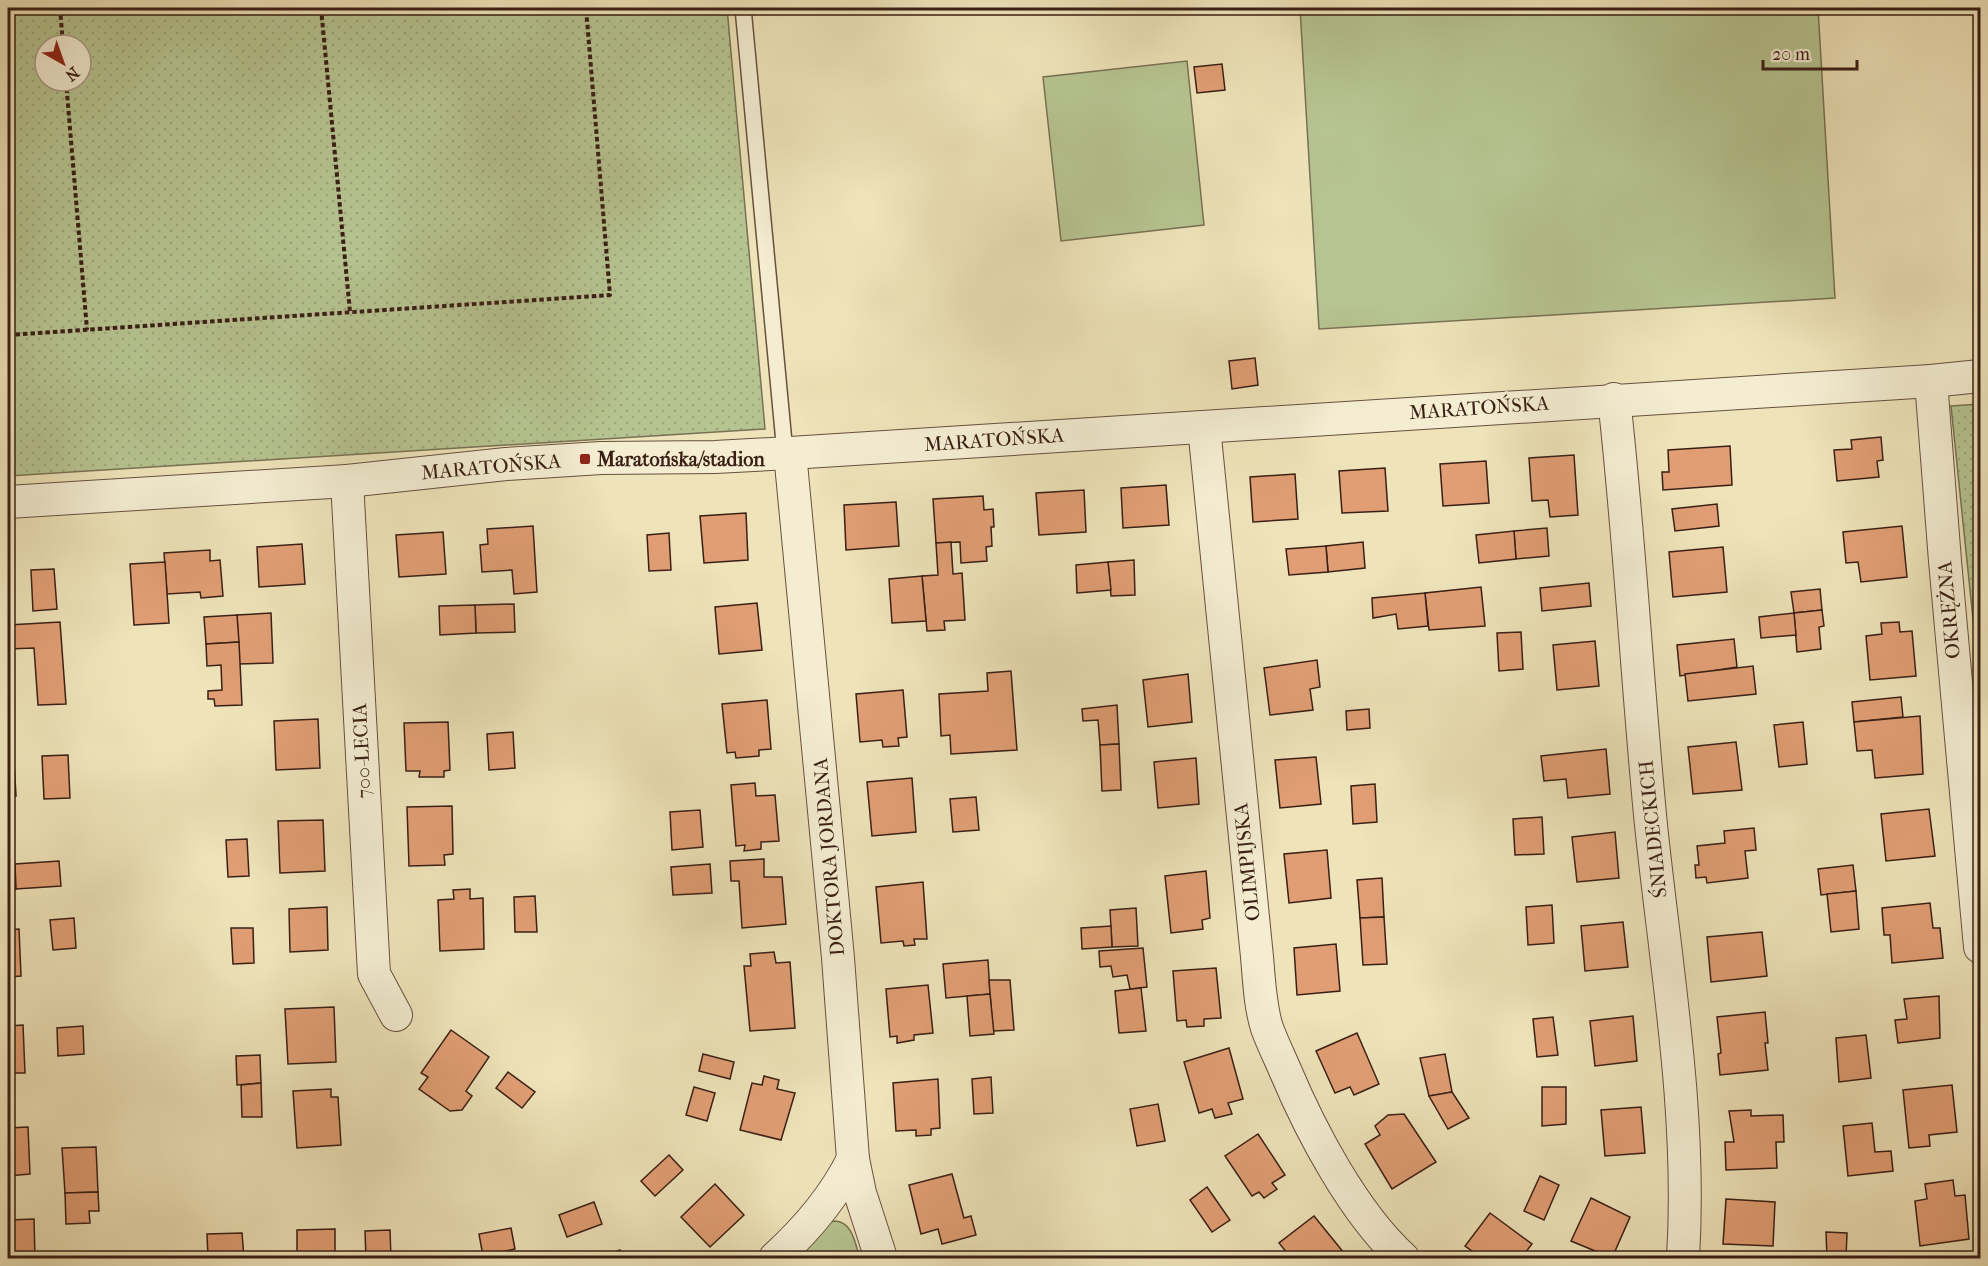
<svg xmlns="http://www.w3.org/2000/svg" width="1988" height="1266" font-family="'IM FELL French Canon',serif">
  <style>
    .grass { fill: #b6c491; stroke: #787253; stroke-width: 1.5 }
    .park { fill: url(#park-dots); stroke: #787253; stroke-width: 1.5; fill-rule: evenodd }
    .building { fill: #e19e74; stroke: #3a1f15; stroke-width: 1.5 }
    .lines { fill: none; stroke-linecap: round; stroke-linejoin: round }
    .service-casing { stroke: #67503e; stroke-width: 18 }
    .minor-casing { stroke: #67503e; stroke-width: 34 }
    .path { stroke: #3a1f15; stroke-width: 4; stroke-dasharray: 4.5 3; stroke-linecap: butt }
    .service { stroke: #f4edd2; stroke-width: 15 }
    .minor { stroke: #f4edd2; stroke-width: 32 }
    .poi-dot { fill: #8f2418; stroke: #f4edd2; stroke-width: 2 }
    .labels { text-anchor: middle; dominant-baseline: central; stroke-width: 6; stroke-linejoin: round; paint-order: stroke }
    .street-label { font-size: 20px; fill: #3a1f15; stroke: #f4edd2 }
    .poi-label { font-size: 20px; font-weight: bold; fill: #3a1f15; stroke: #f4edd2; text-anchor: start }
  </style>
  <defs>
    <pattern id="park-dots" width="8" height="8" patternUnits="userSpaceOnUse" patternTransform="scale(1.5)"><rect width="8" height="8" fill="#b6c491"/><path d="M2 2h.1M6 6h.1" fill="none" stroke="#9da87c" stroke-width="1.8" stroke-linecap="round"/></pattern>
  </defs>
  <rect width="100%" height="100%" fill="#eee3b9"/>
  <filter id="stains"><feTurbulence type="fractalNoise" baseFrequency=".00333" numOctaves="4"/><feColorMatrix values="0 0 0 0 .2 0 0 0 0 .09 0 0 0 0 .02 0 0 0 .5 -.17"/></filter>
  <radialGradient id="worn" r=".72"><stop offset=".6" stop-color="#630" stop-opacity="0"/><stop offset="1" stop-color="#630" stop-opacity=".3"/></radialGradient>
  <g class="grass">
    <polygon points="1300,8 1818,8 1835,298 1319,329"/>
    <polygon points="1187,61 1204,225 1061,241 1043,77"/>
    <path d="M835,1221C853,1222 855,1244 860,1258H797L830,1222Z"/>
  </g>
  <g class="park">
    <path d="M8,8H727L765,429L8,476ZM45,45H81V81H45Z"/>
    <polygon points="1980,404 1980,687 1951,406"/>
  </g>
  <g class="building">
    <polygon points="1222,64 1225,90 1197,93 1194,67"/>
    <polygon points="1255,358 1258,385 1232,389 1229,361"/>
    <polygon points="1881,437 1883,460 1877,461 1879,477 1837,481 1834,450 1852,449 1851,440"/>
    <polygon points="1730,446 1732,485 1663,490 1662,472 1669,472 1668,450"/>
    <polygon points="1574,455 1578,515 1550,517 1548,500 1532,501 1529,458"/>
    <polygon points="1486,461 1489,503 1443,506 1440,464"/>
    <polygon points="1385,468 1388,511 1342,513 1339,471"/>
    <polygon points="1295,474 1298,519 1253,522 1250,477"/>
    <polygon points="1166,485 1169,525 1123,528 1121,488"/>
    <polygon points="1084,490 1086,532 1039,535 1036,493"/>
    <polygon points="983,496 984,510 993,509 994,527 991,527 992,546 986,547 987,561 961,563 960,542 936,543 933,499"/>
    <polygon points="896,502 899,546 846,550 844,505"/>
    <polygon points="1717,504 1719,526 1675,531 1672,509"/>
    <polygon points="746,513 748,560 704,563 700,516"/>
    <polygon points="533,526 537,592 514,594 512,570 482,572 480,545 488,544 487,529"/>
    <polygon points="1902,526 1907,577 1861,582 1858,562 1846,563 1843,532"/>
    <polygon points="1547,528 1549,556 1516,559 1514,531"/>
    <polygon points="1514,531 1516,559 1479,563 1476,535"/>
    <polygon points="443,532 446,574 399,577 396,535"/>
    <polygon points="669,533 671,570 649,571 647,535"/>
    <polygon points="951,542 953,574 962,573 965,620 944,621 945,630 927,631 922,576 938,575 936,543"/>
    <polygon points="1363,542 1365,568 1328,572 1326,546"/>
    <polygon points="302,544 305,584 259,587 257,547"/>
    <polygon points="1326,546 1328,572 1289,575 1286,549"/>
    <polygon points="1723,547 1727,592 1673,597 1669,552"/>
    <polygon points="210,550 210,561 220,560 223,596 201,598 200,592 167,594 164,553"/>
    <polygon points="1134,560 1135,595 1111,596 1108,562"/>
    <polygon points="165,562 169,623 134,625 130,564"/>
    <polygon points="1108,562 1111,590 1077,593 1076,565"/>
    <polygon points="54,569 57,609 33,611 31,570"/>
    <polygon points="922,576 926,621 892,623 889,579"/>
    <polygon points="1589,583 1591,606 1542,611 1540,588"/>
    <polygon points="1481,587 1485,626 1429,630 1425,593"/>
    <polygon points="1820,589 1822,610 1794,613 1791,592"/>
    <polygon points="1425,593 1428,626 1398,629 1396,614 1373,618 1372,598"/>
    <polygon points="757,603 762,650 719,654 715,607"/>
    <polygon points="514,604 515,632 476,633 475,605"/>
    <polygon points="475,605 476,633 440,635 439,606"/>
    <polygon points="1822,610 1824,626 1819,627 1821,649 1797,652 1794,613"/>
    <polygon points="271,613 273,663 239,664 237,615"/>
    <polygon points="1794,613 1796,635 1761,638 1759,617"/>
    <polygon points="237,615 239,642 206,644 204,617"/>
    <polygon points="60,622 66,704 38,705 34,648 8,649 8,625"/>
    <polygon points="1899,622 1900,632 1912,631 1916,676 1870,680 1866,636 1882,634 1881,623"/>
    <polygon points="1521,632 1523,669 1499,671 1497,633"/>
    <polygon points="1734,639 1737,667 1680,676 1677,645"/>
    <polygon points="1595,641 1599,686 1557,690 1553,645"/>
    <polygon points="239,642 242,705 215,706 214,699 208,699 208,691 222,690 221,665 207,666 206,644"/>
    <polygon points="1317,660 1320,687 1310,689 1313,710 1270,715 1264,668"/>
    <polygon points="1753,666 1756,694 1688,701 1685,674"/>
    <polygon points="1011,671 1017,750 951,754 950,735 941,736 939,694 988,691 987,673"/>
    <polygon points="1188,674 1192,722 1148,727 1143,680"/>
    <polygon points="903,690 907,737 898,738 899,746 883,747 882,740 860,742 856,694"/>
    <polygon points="1901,697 1903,717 1854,722 1852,702"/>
    <polygon points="767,700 771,749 759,750 759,756 736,758 735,752 727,753 722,704"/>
    <polygon points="1117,705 1119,744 1100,745 1098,720 1083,721 1082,709"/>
    <polygon points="1369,709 1370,728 1347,730 1346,711"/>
    <polygon points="1920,716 1923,774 1875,778 1872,750 1857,751 1854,722"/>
    <polygon points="318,719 320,768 276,770 274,721"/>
    <polygon points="448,722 450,770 444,771 444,777 419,777 420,771 406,771 404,723"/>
    <polygon points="1803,722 1807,764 1779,767 1774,725"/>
    <polygon points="513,732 515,768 489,770 487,734"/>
    <polygon points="1736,742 1742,790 1693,794 1688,747"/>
    <polygon points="8,744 13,744 16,796 8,796"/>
    <polygon points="1119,744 1121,790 1102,791 1100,745"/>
    <polygon points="1606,749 1610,794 1568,798 1566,779 1544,781 1541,756"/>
    <polygon points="68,755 70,798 44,799 42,756"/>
    <polygon points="1316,757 1321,804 1280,808 1275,760"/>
    <polygon points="1196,758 1199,804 1158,808 1154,762"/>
    <polygon points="912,778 916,832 872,836 867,782"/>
    <polygon points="755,783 756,796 775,795 779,841 761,842 761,849 744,851 745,845 736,846 731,785"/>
    <polygon points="1375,784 1377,822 1353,824 1351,786"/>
    <polygon points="976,797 979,830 953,832 950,799"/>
    <polygon points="452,806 453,854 444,855 445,865 409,866 407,807"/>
    <polygon points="1929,809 1935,856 1886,861 1881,814"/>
    <polygon points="700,810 703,847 672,850 670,812"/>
    <polygon points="1542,817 1544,854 1515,855 1513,819"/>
    <polygon points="323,820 325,871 280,873 278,821"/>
    <polygon points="1754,828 1756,850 1745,851 1748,878 1707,883 1706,877 1696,878 1695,865 1699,865 1697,846 1725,843 1724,831"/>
    <polygon points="1615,832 1619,878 1577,882 1572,837"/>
    <polygon points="8,837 13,837 16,889 8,889"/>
    <polygon points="247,839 249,876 228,877 226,840"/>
    <polygon points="1327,850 1331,898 1289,903 1284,854"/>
    <polygon points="764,859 764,877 782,877 786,924 742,928 739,881 731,881 730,861"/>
    <polygon points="59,861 61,886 16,889 15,864"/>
    <polygon points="710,864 712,893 673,895 671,867"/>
    <polygon points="1853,865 1856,891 1821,895 1818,869"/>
    <polygon points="1206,871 1210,918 1202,920 1203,929 1171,933 1165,876"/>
    <polygon points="1382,878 1384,917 1360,918 1357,880"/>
    <polygon points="923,882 927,939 914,939 915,945 904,946 903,941 881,943 876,887"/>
    <polygon points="470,889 470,899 483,898 484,949 440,951 438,900 454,899 453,890"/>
    <polygon points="1856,891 1859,929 1831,932 1827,894"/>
    <polygon points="535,896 537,932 515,932 514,897"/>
    <polygon points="1930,903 1933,928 1940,928 1943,958 1892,963 1890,935 1884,935 1882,908"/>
    <polygon points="1552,905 1554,943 1528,945 1526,907"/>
    <polygon points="327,907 328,950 290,952 289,909"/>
    <polygon points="1136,908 1138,946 1112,947 1110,910"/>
    <polygon points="1384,917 1387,964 1363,965 1360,918"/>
    <polygon points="74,918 76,948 53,950 50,920"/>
    <polygon points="1623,922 1628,967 1585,971 1581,926"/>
    <polygon points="1111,926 1112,947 1082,949 1081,928"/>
    <polygon points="231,928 253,928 254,963 233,964"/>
    <polygon points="19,929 21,976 8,977 8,930"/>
    <polygon points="1762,932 1767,976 1711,982 1707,937"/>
    <polygon points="1336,944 1340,991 1297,995 1294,948"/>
    <polygon points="1143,948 1147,987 1130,989 1127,975 1113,977 1111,966 1100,967 1099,951"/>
    <polygon points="774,952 776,963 790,962 795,1028 750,1031 744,966 751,966 750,954"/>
    <polygon points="988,960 990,994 946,998 943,964"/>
    <polygon points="1216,968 1221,1018 1204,1019 1204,1026 1187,1027 1186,1020 1177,1021 1173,971"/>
    <polygon points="989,980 1010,980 1014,1030 993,1031"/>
    <polygon points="928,985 933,1033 914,1035 914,1040 897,1043 897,1036 890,1037 886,989"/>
    <polygon points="1141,988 1146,1031 1119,1033 1115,991"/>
    <polygon points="990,994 994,1034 970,1036 967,996"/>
    <polygon points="1939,996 1940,1038 1898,1043 1895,1020 1907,1019 1904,999"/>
    <polygon points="334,1007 336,1062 288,1064 285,1009"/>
    <polygon points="1765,1012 1768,1043 1765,1043 1768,1070 1720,1075 1718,1054 1721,1053 1717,1017"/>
    <polygon points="1633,1016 1637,1061 1595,1066 1590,1021"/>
    <polygon points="1553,1017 1558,1055 1537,1057 1533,1019"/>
    <polygon points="23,1025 25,1073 8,1073 8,1026"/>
    <polygon points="83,1026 84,1054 58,1056 57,1028"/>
    <polygon points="451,1030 489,1057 466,1091 472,1096 462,1110 450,1111 419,1089 428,1077 421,1073"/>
    <polygon points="1357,1033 1379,1084 1354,1095 1350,1087 1335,1093 1316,1051"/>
    <polygon points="1866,1035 1871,1078 1839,1082 1836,1038"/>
    <polygon points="1229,1048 1243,1099 1228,1103 1232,1114 1215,1118 1212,1109 1199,1113 1184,1062"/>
    <polygon points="703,1054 734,1062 730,1079 699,1071"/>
    <polygon points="1445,1054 1452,1092 1429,1096 1420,1058"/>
    <polygon points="260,1055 261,1083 237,1085 236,1056"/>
    <polygon points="508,1072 535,1092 522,1108 496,1088"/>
    <polygon points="764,1076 779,1080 777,1089 795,1093 781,1140 740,1130 752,1083 762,1085"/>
    <polygon points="991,1077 993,1113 974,1114 972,1079"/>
    <polygon points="938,1079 940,1128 931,1129 931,1135 916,1136 916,1130 896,1131 893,1083"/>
    <polygon points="261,1083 262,1117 242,1117 241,1085"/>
    <polygon points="1952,1085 1957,1132 1929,1135 1930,1146 1909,1148 1903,1090"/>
    <polygon points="694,1087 715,1093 707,1121 686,1115"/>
    <polygon points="1542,1087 1566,1087 1566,1124 1542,1126"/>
    <polygon points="331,1089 331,1097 338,1097 341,1145 297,1148 293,1091"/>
    <polygon points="1452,1092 1469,1118 1448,1129 1429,1096"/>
    <polygon points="1158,1104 1165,1141 1137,1146 1130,1109"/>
    <polygon points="1641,1107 1645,1153 1605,1156 1601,1110"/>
    <polygon points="1751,1110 1751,1116 1783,1115 1784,1142 1776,1142 1777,1168 1726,1170 1725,1142 1734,1142 1729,1111"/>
    <polygon points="1404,1114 1436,1162 1392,1189 1365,1144 1380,1135 1375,1126 1388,1115"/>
    <polygon points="1872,1123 1875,1152 1891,1151 1893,1171 1848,1176 1843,1126"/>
    <polygon points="28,1127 30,1174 8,1176 8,1128"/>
    <polygon points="1258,1134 1285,1175 1272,1183 1277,1189 1264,1198 1259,1192 1252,1196 1225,1156"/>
    <polygon points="96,1147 98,1192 65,1193 62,1148"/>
    <polygon points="669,1155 683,1170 655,1196 641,1181"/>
    <polygon points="952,1174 964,1218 971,1216 976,1235 942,1244 938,1229 921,1234 909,1185"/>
    <polygon points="1540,1176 1559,1185 1544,1220 1524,1211"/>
    <polygon points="1953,1180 1955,1196 1965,1195 1969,1239 1920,1246 1915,1201 1927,1199 1925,1184"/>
    <polygon points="715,1184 744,1215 710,1247 681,1217"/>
    <polygon points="1207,1187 1230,1220 1212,1232 1190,1200"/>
    <polygon points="98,1192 99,1211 89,1211 90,1223 66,1224 65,1193"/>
    <polygon points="1591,1198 1630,1217 1612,1258 1571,1241"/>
    <polygon points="1726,1199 1775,1202 1773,1246 1723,1244"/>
    <polygon points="594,1202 602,1224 567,1237 559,1215"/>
    <polygon points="1490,1213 1532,1244 1521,1258 1482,1258 1465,1246"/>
    <polygon points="1314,1216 1344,1253 1338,1258 1291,1258 1279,1243"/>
    <polygon points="34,1219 35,1258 8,1258 8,1220"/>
    <polygon points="511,1228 515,1249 483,1256 479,1234"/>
    <polygon points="335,1229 335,1256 297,1256 297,1230"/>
    <polygon points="390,1230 391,1258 366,1258 365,1231"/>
    <polygon points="1826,1232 1847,1233 1846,1258 1827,1258"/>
    <polygon points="242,1233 244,1258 208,1258 207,1234"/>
    <polygon points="620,1250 624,1258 600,1258"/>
  </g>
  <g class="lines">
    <g class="service-casing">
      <polyline id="service" points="743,8 785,453"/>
    </g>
    <g class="minor-casing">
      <g id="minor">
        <polyline points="1931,381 1945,561 1980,947"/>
        <path d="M1614,399C1630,541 1637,683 1651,825C1666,969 1692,1113 1683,1258"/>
        <path d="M1204,427L1256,947C1259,973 1259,1003 1267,1028C1272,1042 1279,1056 1285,1070C1311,1132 1354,1213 1403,1258"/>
        <polyline points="790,453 838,958 853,1159 860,1193 881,1258"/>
        <polyline points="347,481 374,974 396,1015"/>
        <polyline points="8,502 347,481 506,464 601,458 715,457 790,453 1931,381 1980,376"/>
        <path d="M775,1258C806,1230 834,1197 853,1159"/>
      </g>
    </g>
    <g class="path">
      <polyline points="60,8 63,45"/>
      <polyline points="321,8 350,312"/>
      <polyline points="66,81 87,330"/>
      <polyline points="8,335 610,295 586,8"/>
    </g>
    <use href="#service" class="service"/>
    <use href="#minor" class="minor"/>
  </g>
  <rect class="poi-dot" x="579" y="453" width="12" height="12" rx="3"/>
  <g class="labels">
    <g class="street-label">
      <text transform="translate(1479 408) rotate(-4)">MARATOŃSKA</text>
      <text transform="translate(994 440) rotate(-4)">MARATOŃSKA</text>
      <text transform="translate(491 467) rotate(-5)">MARATOŃSKA</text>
      <text transform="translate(1949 610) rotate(-95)">OKRĘŻNA</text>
      <text transform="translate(362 751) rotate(-93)">700-LECIA</text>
      <text transform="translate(1653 829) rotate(-96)">ŚNIADECKICH</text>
      <text transform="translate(829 857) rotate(-95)">DOKTORA JORDANA</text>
      <text transform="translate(1247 862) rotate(-96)">OLIMPIJSKA</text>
    </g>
    <g class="poi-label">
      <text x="597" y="459">Maratońska/stadion</text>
    </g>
  </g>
  <rect width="1988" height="1266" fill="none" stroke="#eee3b9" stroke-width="30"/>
  <rect x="9" y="9" width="1970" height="1248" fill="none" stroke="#3a1f15" stroke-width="3"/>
  <rect x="15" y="15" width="1958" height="1236" fill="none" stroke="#3a1f15" stroke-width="1.5"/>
  <g transform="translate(63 63) rotate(140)"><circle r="28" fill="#f4edd2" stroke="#aa9b86" stroke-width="1.5"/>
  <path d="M0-4.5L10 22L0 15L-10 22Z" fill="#8f2418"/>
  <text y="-9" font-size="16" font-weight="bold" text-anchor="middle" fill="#3a1f15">N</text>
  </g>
  <path d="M1763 60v9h94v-9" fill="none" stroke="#3a1f15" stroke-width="3"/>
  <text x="1772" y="60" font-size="18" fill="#3a1f15" stroke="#f4edd2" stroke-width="4.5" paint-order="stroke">20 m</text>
  <rect width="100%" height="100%" filter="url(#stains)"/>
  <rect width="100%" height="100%" fill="url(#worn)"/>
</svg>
